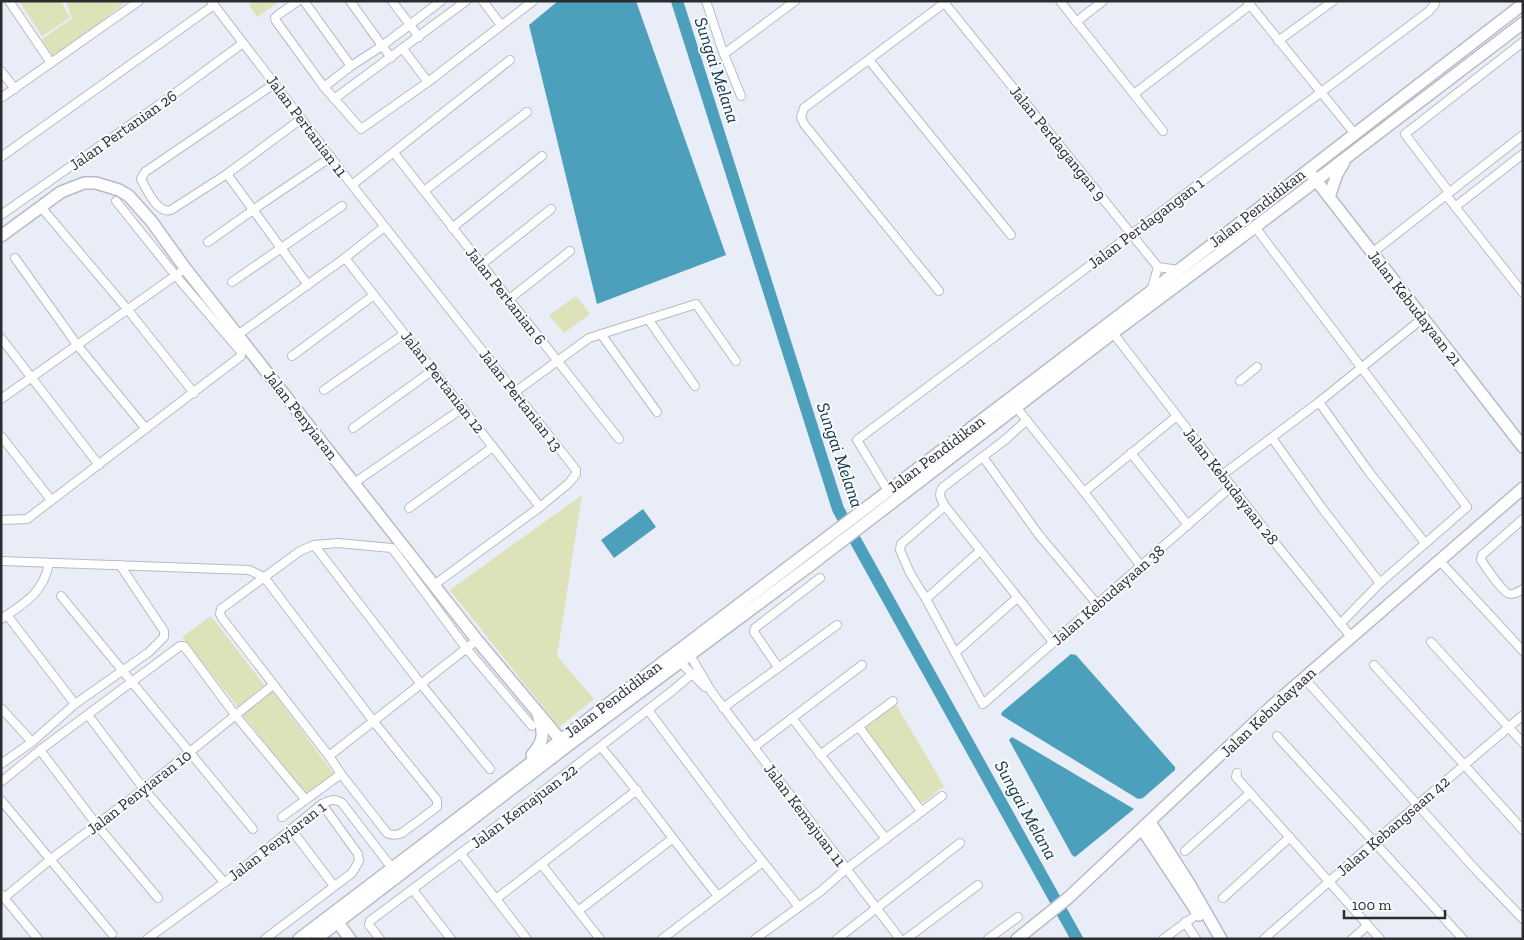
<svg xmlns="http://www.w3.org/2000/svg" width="1524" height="940" font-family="'Zilla Slab',serif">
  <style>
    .green { fill: #dde2b8 }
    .water { fill: #4ca0bc }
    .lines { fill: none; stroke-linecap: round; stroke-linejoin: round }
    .river { stroke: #4ca0bc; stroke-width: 12 }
    .street-casing { stroke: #b7bbc5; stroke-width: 10 }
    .secondary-casing { stroke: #b7bbc5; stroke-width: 14 }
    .street { stroke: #fff; stroke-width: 8 }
    .secondary { stroke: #fff; stroke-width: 11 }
    .labels { text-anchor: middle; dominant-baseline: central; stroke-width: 4; stroke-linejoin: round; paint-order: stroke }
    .street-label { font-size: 16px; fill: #2a2c2f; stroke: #f9fbff }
    .water-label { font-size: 18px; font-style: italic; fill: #0f3643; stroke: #f9fbff }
  </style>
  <rect width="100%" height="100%" fill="#e9edf7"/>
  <g class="green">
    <polygon points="19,1 61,1 70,18 42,36"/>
    <polygon points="66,1 127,1 88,32 53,57 42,39 72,19"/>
    <polygon points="255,1 280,1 257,17 249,5"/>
    <polygon points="576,296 590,314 564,333 549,315"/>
    <polygon points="582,495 557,656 594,699 559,727 450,590"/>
    <polygon points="211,616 264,685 238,707 182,637"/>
    <polygon points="272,691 334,774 306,794 243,715"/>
    <polygon points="895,703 944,786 924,802 919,802 866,729 867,724"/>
  </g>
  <g class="water">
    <polygon points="558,1 636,1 726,255 597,304 529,25"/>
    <polygon points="643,509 656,527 614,558 601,540"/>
    <polygon points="1071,654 1076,655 1175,767 1175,770 1143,798 1138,799 1001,715 1002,712"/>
    <polygon points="1012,737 1134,809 1075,857 1072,855 1009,740"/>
  </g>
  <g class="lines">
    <polyline class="river" points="677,1 838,509 1077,939"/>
    <g class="street-casing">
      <g id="street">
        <polyline points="9,1 51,63"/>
        <polyline points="211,1 352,185 576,470 576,474 569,483 540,507 434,585"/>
        <polyline points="298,1 278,15 275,18 276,21 324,87 361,129 428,82 533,1"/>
        <polyline points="304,1 351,66"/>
        <polyline points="350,1 391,58"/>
        <polyline points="392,1 419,37"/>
        <polyline points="483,1 501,25"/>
        <polyline points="706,1 722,49 741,96"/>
        <polyline points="943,1 1158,267 1179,270"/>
        <polyline points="1060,1 1163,131"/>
        <polyline points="1247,1 1355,134"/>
        <polyline points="1076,22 1103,1"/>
        <polyline points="1278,41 1333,1"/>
        <polyline points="403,49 428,82"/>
        <polyline points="724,54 795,1"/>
        <polyline points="869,60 1011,235"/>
        <polyline points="1,71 15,89"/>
        <path d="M274,84L145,172L141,179C147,190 157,214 171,210L227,174L301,119"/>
        <polyline points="324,87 351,66 382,46 441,1"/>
        <polyline points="1134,94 1250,5"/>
        <polyline points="1,98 139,1"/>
        <polyline points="334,99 466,1"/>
        <polyline points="394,153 619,439"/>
        <polyline points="1,157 214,5"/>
        <polyline points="227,174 308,285"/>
        <polyline points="352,185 510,60"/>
        <polyline points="424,191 527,112"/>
        <polyline points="1449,192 1405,134 1523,42"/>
        <polyline points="1446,195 1523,293"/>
        <polyline points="41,207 128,310 194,393"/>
        <polyline points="1455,207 1523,154"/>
        <polyline points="1,215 170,97 243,43"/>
        <polyline points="1255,227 1467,507 1380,583 1340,624"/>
        <polyline points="452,228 542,156"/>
        <polyline points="208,242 260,205 331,157"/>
        <polyline points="1372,253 1523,135"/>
        <polyline points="15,258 78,346 146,429"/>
        <polyline points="345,258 540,507"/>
        <polyline points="482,264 551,209"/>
        <polyline points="232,282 342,206"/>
        <polyline points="1152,288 1158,267"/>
        <polyline points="939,291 804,124 801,117 804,108 947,1"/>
        <polyline points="508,300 570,251"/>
        <polyline points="648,319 695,386"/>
        <polyline points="1113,333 1276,544 1352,638"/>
        <polyline points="239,334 345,258 384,227"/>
        <polyline points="601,334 657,412"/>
        <polyline points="1,338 99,465"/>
        <polyline points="292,356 374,295"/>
        <polyline points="1240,381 1257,367"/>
        <polyline points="324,390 404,334"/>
        <polyline points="515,392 589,338 696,304 736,361"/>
        <polyline points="1,399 179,273"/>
        <polyline points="1319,402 1369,472 1425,543"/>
        <polyline points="1016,407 1084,492 1141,566"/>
        <path d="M1027,420L1006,439L942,488C938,495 941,499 945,506L1053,642"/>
        <polyline points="353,428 433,370"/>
        <polyline points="1,436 51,500"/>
        <polyline points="1272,438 1322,508 1380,583"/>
        <polyline points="1131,453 1188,525"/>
        <polyline points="983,457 1039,535 1097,604"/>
        <polyline points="1222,475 1319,402 1423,318"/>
        <polyline points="354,483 463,408"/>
        <polyline points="888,491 857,440 1428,12 1435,4"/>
        <polyline points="1084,492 1177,416"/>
        <polyline points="945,506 901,544 900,550 910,573 926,599 983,704 1232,486"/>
        <polyline points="409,508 493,447"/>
        <path d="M1523,519L1482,555L1481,560C1486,567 1504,595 1511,594C1515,594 1520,591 1523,589"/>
        <polyline points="1,520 27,519 241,356 241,352 176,276 116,201"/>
        <polyline points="314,545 421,684 490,769"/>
        <polyline points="1439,560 1523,651"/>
        <path d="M1,561L249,570L264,577L374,722L437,800V807L402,833C397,835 393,836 387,833L341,774L329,756L222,618L220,614L221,609L300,551L314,545L338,543L392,548L466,648L532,726"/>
        <polyline points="61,596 253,829"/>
        <polyline points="926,599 980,551"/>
        <polyline points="7,615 75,704"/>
        <path d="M1,619C25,603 44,592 49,563"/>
        <polyline points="1431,642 1523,743"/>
        <polyline points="955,653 1017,598"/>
        <polyline points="690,655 711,691 900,939"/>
        <polyline points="680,662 705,687"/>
        <polyline points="1374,665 1523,830"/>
        <polyline points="778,667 754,632 755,628 820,578"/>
        <polyline points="1304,678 1475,869 1523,919"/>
        <polyline points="1,708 32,742"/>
        <polyline points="723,708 837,625"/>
        <polyline points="648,710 744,838 799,907"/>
        <polyline points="88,715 144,789 224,882"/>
        <polyline points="792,718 886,839"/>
        <polyline points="859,727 921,811"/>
        <polyline points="1277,736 1463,939"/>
        <path d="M601,747C642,795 678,847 718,896"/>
        <polyline points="754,747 862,665"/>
        <polyline points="40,750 97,825 158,898"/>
        <polyline points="820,755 893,701"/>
        <polyline points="329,756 477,640"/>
        <polyline points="1,764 32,742 75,704 149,652 164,637 164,631 120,565"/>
        <polyline points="1237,773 1236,777 1380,939"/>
        <polyline points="1,782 40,750 180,646 184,646 236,716 305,799"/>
        <polyline points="1,800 112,934"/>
        <polyline points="282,817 341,774"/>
        <polyline points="291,829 334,886"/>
        <polyline points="1185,851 1250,793"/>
        <polyline points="461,854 527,939"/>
        <polyline points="542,865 600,939"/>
        <polyline points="413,890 451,939"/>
        <polyline points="1,894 38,939"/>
        <polyline points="4,898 51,859 144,789 273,685"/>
        <polyline points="1223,898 1290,837"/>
        <polyline points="496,899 637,790"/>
        <polyline points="578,911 672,839"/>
        <polyline points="1185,922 1196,939"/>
        <path d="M147,939L236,874L322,804C330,800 334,798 342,803L392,868"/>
        <polyline points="265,939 352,873 359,861 358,854 322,804"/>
        <polyline points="380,939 369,925 370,921 529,802 672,691 692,674"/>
        <polyline points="662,939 763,862"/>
        <polyline points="755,939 821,891 846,869 942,796"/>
        <polyline points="837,939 960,843"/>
        <polyline points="906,939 978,885"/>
        <polyline points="988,939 1018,917"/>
        <polyline points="1163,939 1202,911"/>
        <polyline points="1264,939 1374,842 1523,715"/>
        <polyline points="1352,939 1368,925"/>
      </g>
    </g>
    <g class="secondary-casing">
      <g id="secondary">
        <polyline points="1312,175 1523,447"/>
        <polyline points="1329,197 1337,174 1344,162"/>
        <polyline points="1,236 61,192 84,183 96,183 119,190 129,196 152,222 185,268 477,640 564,744"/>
        <path d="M532,755C545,740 544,733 538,715"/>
        <polyline points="1150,822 1190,885 1221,939"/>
        <polyline points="1142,829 1199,915"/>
        <polyline points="334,917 350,939"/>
        <polyline points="299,939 1179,270 1523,4"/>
        <polyline points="316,939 566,747 812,564 1113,333 1255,227 1523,23"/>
        <polyline points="1017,939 1068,898 1272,706 1523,488"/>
      </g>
    </g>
    <use href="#street" class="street"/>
    <use href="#secondary" class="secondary"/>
  </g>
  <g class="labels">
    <g class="street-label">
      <text transform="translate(307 126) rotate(53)">Jalan Pertanian 11</text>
      <text transform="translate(123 130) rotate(-35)">Jalan Pertanian 26</text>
      <text transform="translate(1058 143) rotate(51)">Jalan Perdagangan 9</text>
      <text transform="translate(1257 208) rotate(-38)">Jalan Pendidikan</text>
      <text transform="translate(1146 223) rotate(-37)">Jalan Perdagangan 1</text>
      <text transform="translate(506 296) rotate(52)">Jalan Pertanian 6</text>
      <text transform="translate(1415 308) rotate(52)">Jalan Kebudayaan 21</text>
      <text transform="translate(443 382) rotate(52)">Jalan Pertanian 12</text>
      <text transform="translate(521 400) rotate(52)">Jalan Pertanian 13</text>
      <text transform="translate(301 415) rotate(52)">Jalan Penyiaran</text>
      <text transform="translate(936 454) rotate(-37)">Jalan Pendidikan</text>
      <text transform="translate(1231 486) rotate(52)">Jalan Kebudayaan 28</text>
      <text transform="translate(1108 595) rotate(-41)">Jalan Kebudayaan 38</text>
      <text transform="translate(613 699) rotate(-37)">Jalan Pendidikan</text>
      <text transform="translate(1268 712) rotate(-43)">Jalan Kebudayaan</text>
      <text transform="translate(139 792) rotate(-38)">Jalan Penyiaran 10</text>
      <text transform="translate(524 806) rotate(-37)">Jalan Kemajuan 22</text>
      <text transform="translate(805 815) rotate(53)">Jalan Kemajuan 11</text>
      <text transform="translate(1393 826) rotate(-41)">Jalan Kebangsaan 42</text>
      <text transform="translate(277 841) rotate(-38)">Jalan Penyiaran 1</text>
    </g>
    <g class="water-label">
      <text transform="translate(717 70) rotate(72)">Sungai Melana</text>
      <text transform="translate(840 455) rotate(71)">Sungai Melana</text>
      <text transform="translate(1026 810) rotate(61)">Sungai Melana</text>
    </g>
  </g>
  <rect width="1524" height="940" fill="none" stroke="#2a2c2f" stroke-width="5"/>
  <path d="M1344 910v8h101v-8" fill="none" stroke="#2a2c2f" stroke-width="2.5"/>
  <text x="1352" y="910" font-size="15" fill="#2a2c2f" stroke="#f9fbff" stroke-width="4" paint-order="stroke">100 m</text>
</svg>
